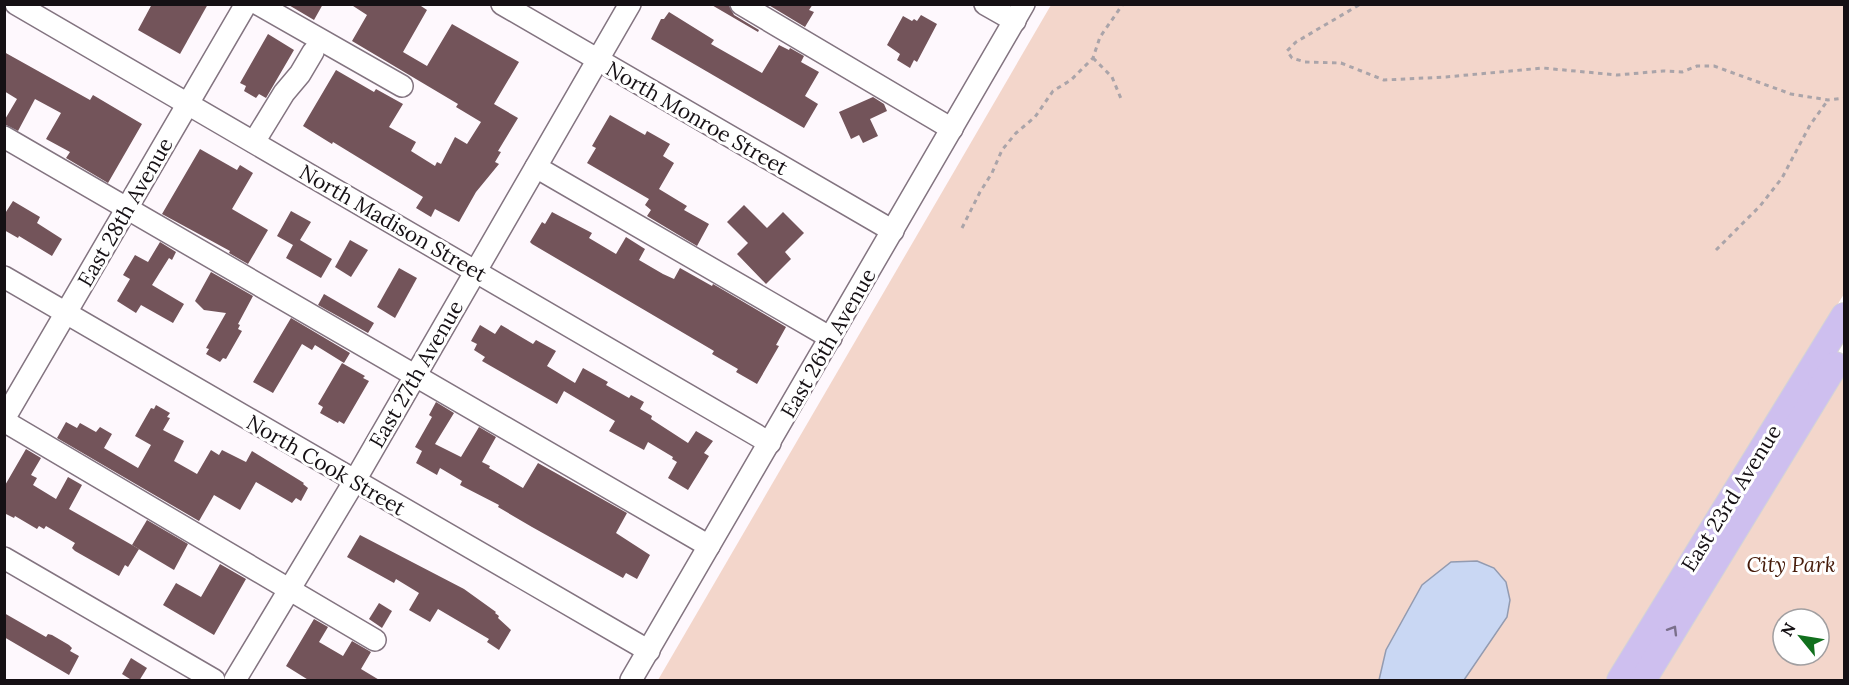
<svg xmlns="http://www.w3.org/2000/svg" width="1849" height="685" font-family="Lora,serif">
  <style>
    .green { fill: #f3d6cb; fill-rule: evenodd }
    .water { fill: #c9d7f3; stroke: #939bb0; stroke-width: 1.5 }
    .building { fill: #73545a }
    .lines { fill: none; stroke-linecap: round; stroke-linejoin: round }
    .minor-casing { stroke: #837480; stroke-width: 24 }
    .major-casing { stroke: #d5d4d5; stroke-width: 28 }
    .path { stroke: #aaa4a9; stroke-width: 3; stroke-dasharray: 4.5 4.5; stroke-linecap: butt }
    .minor { stroke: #fff; stroke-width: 21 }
    .major { stroke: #cebfef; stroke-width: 26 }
    .oneway { stroke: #7b708c }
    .labels { text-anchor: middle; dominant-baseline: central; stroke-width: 6; stroke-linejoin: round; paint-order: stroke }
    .street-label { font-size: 21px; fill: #151014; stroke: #fff }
    .park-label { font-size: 21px; font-style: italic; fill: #461b0a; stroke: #fff }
  </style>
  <rect width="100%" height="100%" fill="#fef8fd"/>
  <g class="green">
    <polygon points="1051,5 1844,5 1844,294 1607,680 658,680"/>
    <path d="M1844,371V680H1656ZM1783,619H1819V655H1783Z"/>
  </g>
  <polygon class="water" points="1477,561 1494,568 1506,582 1510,600 1507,617 1464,680 1379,680 1386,650 1422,585 1451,562"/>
  <g class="building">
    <polygon points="152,4 208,4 180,54 138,30"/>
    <polygon points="287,4 323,4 314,20"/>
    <polygon points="350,4 418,4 427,10 403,52 427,66 452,24 519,62 494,104 518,118 498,151 501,152 495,162 499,164 476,192 459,222 435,209 431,217 416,208 423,197 333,142 332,144 303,126 336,70 374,92 376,89 403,104 389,127 416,142 411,151 435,166 437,162 441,164 455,137 467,144 481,122 456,107 458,104 352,41 367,15"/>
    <polygon points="710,4 728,4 734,15 759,30 758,32"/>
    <polygon points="767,4 813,4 809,10 814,12 805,27"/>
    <polygon points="669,12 714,40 711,44 762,73 779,45 789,50 790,48 804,56 801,62 819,72 805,96 818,104 804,128 651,39 661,19 664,19"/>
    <polygon points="921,15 937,24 917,62 914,60 910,68 897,60 900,54 887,45 903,16 912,21 914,19 917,21"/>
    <polygon points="268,34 294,50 266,98 259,94 256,98 244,91 246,86 240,83"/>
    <polygon points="4,52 90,100 93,95 142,124 108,183 66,158 70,152 46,139 61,113 35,99 18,131 4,124 4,121 17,99 4,91"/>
    <polygon points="873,97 884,104 887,111 870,119 878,136 863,143 859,135 851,139 839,112"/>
    <polygon points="610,115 645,135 647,131 670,144 663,156 674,163 659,189 687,206 684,210 709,224 697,246 647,216 651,210 645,205 649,199 587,163 596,148 592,146"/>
    <polygon points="200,149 237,170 240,165 253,173 232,209 268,230 248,264 229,253 230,251 162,214"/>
    <polygon points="13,201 40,217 37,223 62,239 52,256 19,236 18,238 4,230 4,215"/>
    <polygon points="744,205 767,228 783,212 804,233 785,252 791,259 766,284 737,254 748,243 727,222"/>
    <polygon points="291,211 311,222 300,240 332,259 321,278 286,258 293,245 277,236"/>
    <polygon points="552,212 592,233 589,238 616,254 626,237 645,249 639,260 663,274 674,279 680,268 712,286 713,284 786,327 776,345 779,346 757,384 736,372 738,369 712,354 714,351 709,348 532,244 530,242 542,222 545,224"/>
    <polygon points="350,240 368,250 351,277 335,267"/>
    <polygon points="160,242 176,252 172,260 169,258 152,285 184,304 173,323 141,305 136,313 117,301 130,279 123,275 135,255 148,262"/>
    <polygon points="399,268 417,278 395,318 377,307"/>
    <polygon points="211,272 253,296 238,324 240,325 238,329 242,331 226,359 223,358 220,362 206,354 209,349 206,348 226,313 204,310 195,301"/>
    <polygon points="324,294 374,323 368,333 318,305"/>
    <polygon points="291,318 350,353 344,363 315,345 312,350 302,344 273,393 253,382"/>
    <polygon points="480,325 495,334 501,325 533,344 536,340 556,351 547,366 575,383 583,368 608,382 606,385 629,398 631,395 644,402 640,409 652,416 651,419 688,443 696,431 713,441 704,453 709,456 688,490 668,478 677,462 672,459 673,457 648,442 644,450 609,431 615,421 564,391 557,404 482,361 485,357 474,350 477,344 471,341"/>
    <polygon points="342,363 365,376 363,378 369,381 344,424 339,421 338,423 320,413 323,407 318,404"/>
    <polygon points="436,402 454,413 435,444 461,457 479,427 496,437 482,462 490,466 489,468 523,488 538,463 627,513 616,533 650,555 637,579 626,573 623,578 532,527 498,507 499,505 460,485 462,481 440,468 437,475 416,463 422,451 415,447 432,417 429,415"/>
    <polygon points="156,405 170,413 167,417 170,418 163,430 184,441 174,461 197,474 211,450 219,455 222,450 246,462 252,451 304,483 303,484 308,488 301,501 296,498 292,503 256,482 240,510 214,495 199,521 57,438 66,422 77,428 80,423 96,432 100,427 112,434 104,448 138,468 151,445 135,436 151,408 154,409"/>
    <polygon points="26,449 41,458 31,475 37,478 33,485 56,499 68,477 82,485 69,509 139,549 128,567 125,565 119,576 75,551 72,548 75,543 46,526 44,529 39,526 37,529 15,516 14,518 4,513 4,487"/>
    <polygon points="147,520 188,544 174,570 132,545"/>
    <polygon points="360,535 464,589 496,612 495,613 499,616 498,618 511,630 499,650 487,642 489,639 438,609 430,622 409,610 419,593 396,579 394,583 347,557"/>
    <polygon points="220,564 246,579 214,635 163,605 176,583 201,597"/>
    <polygon points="379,603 392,611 382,628 369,619"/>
    <polygon points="4,613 46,637 48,634 52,635 69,645 72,648 70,651 79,656 69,675 4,637"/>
    <polygon points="314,619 328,627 319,642 343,656 352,641 371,652 361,669 381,681 310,681 286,666"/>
    <polygon points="131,658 147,668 139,681 133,681 122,674"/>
  </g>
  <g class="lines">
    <g class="minor-casing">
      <g id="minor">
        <polyline points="16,4 770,443"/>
        <polyline points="258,4 402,86"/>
        <polyline points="502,4 893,231"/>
        <polyline points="741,4 952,129"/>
        <polyline points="985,4 1015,21"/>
        <polyline points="4,137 709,546"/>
        <polyline points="254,142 284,93 300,74 313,52"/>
        <polyline points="536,167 831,338"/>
        <polyline points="4,277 649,651"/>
        <polyline points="4,419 246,4"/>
        <polyline points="4,421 375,640"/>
        <polyline points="4,558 214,680"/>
        <polyline points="235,680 354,482 630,4"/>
        <polyline points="631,680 1024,4"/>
      </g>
    </g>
    <g class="major-casing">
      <g id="major">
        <polyline points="1620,680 1844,316"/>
        <polyline points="1643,680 1835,365"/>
      </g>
    </g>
    <g class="path">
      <polyline points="1359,5 1296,42 1287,51 1292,58 1305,62 1341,63 1384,80 1446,77 1543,68 1617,75 1663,71 1682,72 1697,66 1714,66 1791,94 1828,100 1844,98"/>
      <polyline points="1093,58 1112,77 1122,101"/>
      <polyline points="962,228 980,192 992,173 1002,150 1016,133 1035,117 1053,91 1071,80 1093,58 1100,37 1123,4"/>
      <polyline points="1716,250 1760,206 1782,178 1810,125 1828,100"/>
    </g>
    <use href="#minor" class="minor"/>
    <use href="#major" class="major"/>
  </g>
  <defs><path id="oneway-chevron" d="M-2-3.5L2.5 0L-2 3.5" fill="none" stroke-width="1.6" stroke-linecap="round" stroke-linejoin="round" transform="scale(1.5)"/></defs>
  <use class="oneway" href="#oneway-chevron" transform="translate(1673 630) rotate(-59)"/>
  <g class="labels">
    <g class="street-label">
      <text transform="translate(697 118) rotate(30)">North Monroe Street</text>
      <text transform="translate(125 212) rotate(-60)">East 28th Avenue</text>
      <text transform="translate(393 223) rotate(30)">North Madison Street</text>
      <text transform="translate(828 343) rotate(-60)">East 26th Avenue</text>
      <text transform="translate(416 374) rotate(-60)">East 27th Avenue</text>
      <text transform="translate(326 465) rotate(30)">North Cook Street</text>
      <text transform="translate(1731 498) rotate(-58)">East 23rd Avenue</text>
    </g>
    <g class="park-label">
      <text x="1791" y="564">City Park</text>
    </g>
  </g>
  <rect width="1849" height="685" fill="none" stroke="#151014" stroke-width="12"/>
  <g transform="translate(1801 637) rotate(300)"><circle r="28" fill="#ffffff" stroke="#a19fa1" stroke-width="1.5"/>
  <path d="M0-4.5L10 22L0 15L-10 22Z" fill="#11701d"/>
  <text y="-9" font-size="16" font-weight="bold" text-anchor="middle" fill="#151014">N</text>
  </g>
</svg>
